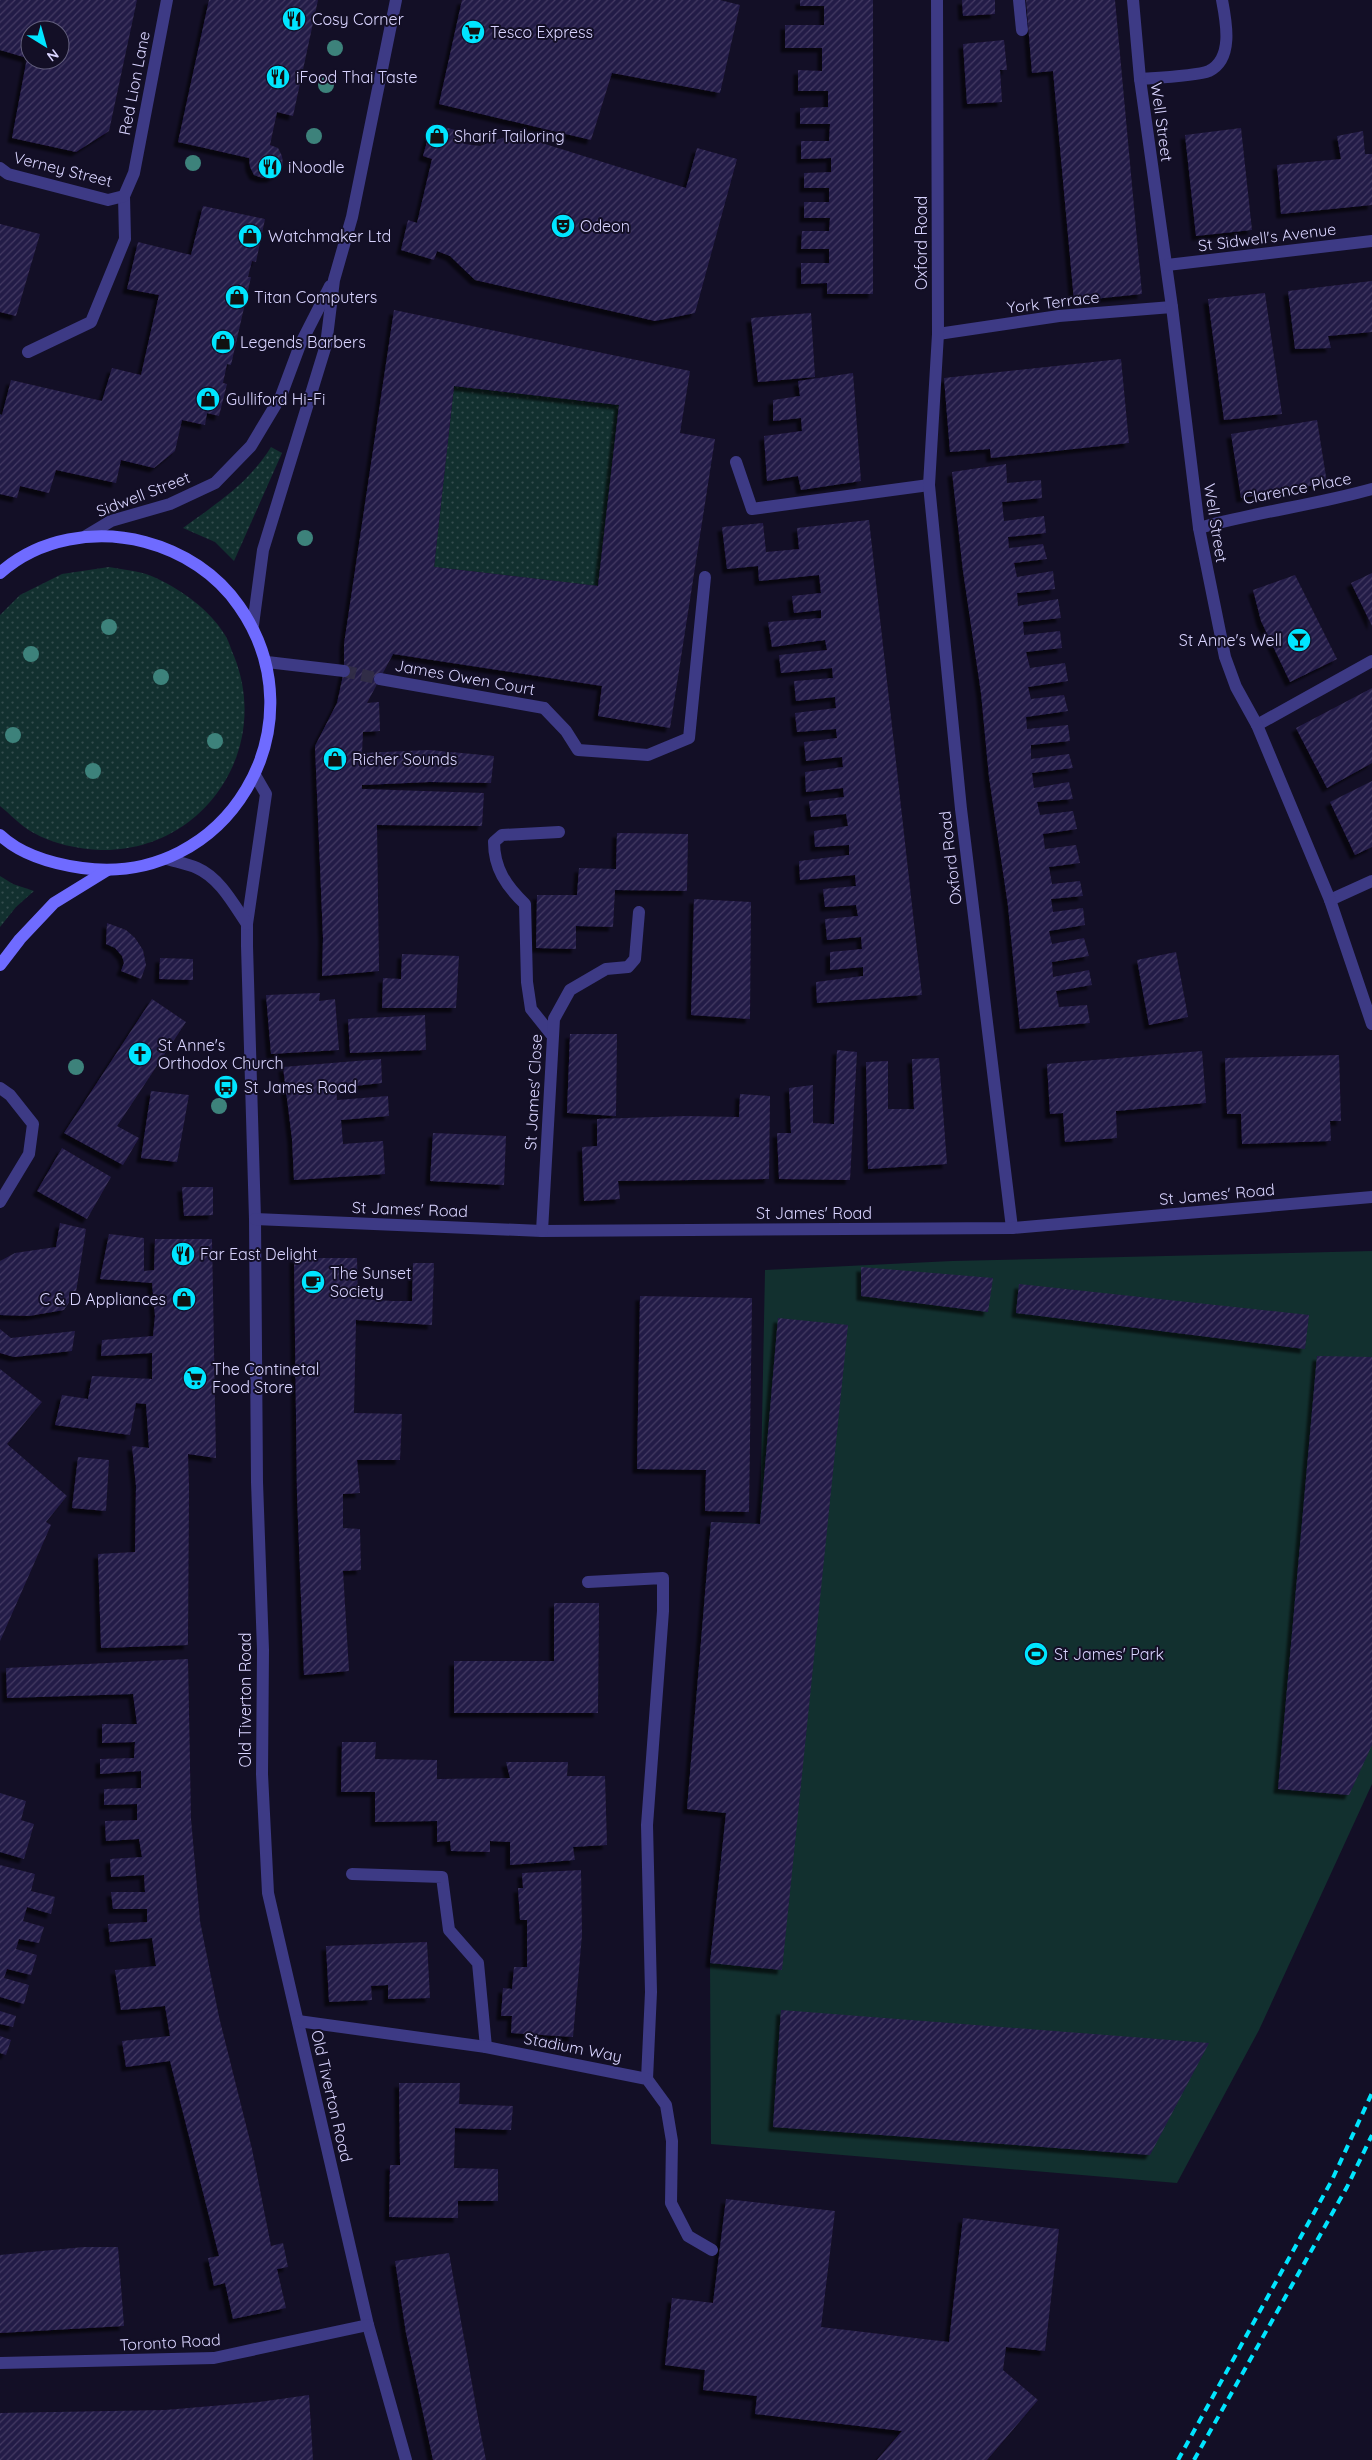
<svg xmlns="http://www.w3.org/2000/svg" width="1372" height="2460" font-family="Quicksand,sans-serif">
  <style>
    .grass { fill: url(#grass-dots) }
    .park { fill: #12302f }
    .building { fill: url(#building-hatch); fill-rule: evenodd; filter: url(#shadow) }
    .lines { fill: none; stroke-linecap: round; stroke-linejoin: round }
    .minor-tunnel { stroke: #312d47; stroke-width: 12; stroke-dasharray: 12 6; stroke-linecap: butt }
    .service { stroke: #3d3a85; stroke-width: 12 }
    .pedestrian { stroke: #3d3a85; stroke-width: 12 }
    .minor { stroke: #3d3a85; stroke-width: 12 }
    .secondary { stroke: #6f6bff; stroke-width: 12 }
    .rail { stroke: #00e5ff; stroke-width: 4; stroke-dasharray: 8 6; stroke-linecap: butt }
    .tree { fill: #3d827b }
    .labels { text-anchor: middle; dominant-baseline: central; stroke-width: 4; stroke-linejoin: round; paint-order: stroke }
    .poi-label { font-size: 16px; fill: #d9d4ff; stroke: #130f26; text-anchor: start }
    .street-label { font-size: 16px; fill: #d9d4ff; stroke: #130f26 }
  </style>
  <defs>
    <pattern id="grass-dots" width="8" height="8" patternUnits="userSpaceOnUse" patternTransform="scale(1.25)"><rect width="8" height="8" fill="#12302f"/><path d="M2 2h.1M6 6h.1" fill="none" stroke="#344d4e" stroke-width="1.8" stroke-linecap="round"/></pattern>
    <pattern id="building-hatch" width="6" height="6" patternUnits="userSpaceOnUse" patternTransform="scale(1.25)"><rect width="6" height="6" fill="#241b47"/><path d="M-1 1l2-2M0 6l6-6M5 7l2-2" fill="none" stroke="#433b63"/></pattern>
    <filter id="shadow"><feDropShadow dx="-4.5" dy="4.5" stdDeviation="1" flood-color="#0009"/></filter>
  </defs>
  <rect width="100%" height="100%" fill="#130f26"/>
  <g class="grass">
    <polygon points="454,386 619,405 598,586 434,567"/>
    <path d="M271,447L282,453L234,561L215,542L183,528C217,503 248,484 271,447Z"/>
    <path d="M109,567C124,570 143,571 156,578C183,591 209,609 225,635C229,641 231,650 234,656C272,750 203,852 101,850C78,849 53,844 32,832C21,826 10,814 0,806V615L20,595L62,574Z"/>
    <polygon points="0,876 13,884 34,891 16,907 0,927"/>
  </g>
  <polygon class="park" points="1372,1251 1372,1784 1259,2030 1177,2183 711,2144 710,1963 726,1813 687,1809 711,1522 760,1524 765,1270 952,1261"/>
  <g class="building">
    <path d="M0,0H137L109,131L76,152L12,138L27,58L0,50ZM30,30H60V60H30Z"/>
    <polygon points="209,0 318,0 293,116 277,112 270,145 278,148 282,156 283,165 279,173 271,178 262,178 254,175 250,167 249,158 178,142"/>
    <polygon points="462,0 720,0 740,5 720,93 612,73 591,140 439,104"/>
    <polygon points="800,0 873,0 873,294 827,294 827,283 801,284 801,263 829,263 829,249 801,249 802,231 829,231 830,218 804,218 804,202 829,202 829,188 804,188 804,173 831,172 831,158 801,159 801,141 829,141 830,124 800,124 800,108 828,107 828,91 798,91 798,70 822,71 822,48 785,48 785,25 824,25 824,6 800,6"/>
    <polygon points="962,0 995,0 995,14 963,16"/>
    <polygon points="1026,0 1115,0 1142,294 1074,301 1053,71 1032,73"/>
    <polygon points="1004,40 1007,70 1000,70 1002,102 967,104 963,44"/>
    <polygon points="432,124 467,133 465,144 480,146 513,134 686,188 697,148 737,159 695,313 655,321 475,280 450,256 437,251 434,260 401,250 408,220 417,223 432,159 423,156"/>
    <polygon points="1241,128 1252,230 1196,236 1185,135"/>
    <polygon points="1363,131 1365,154 1372,154 1372,205 1281,214 1277,165 1341,159 1337,136"/>
    <polygon points="203,206 265,219 256,262 252,261 248,277 251,277 231,365 227,364 223,383 227,384 219,416 207,413 205,425 182,420 175,451 154,468 121,460 116,483 56,470 49,493 20,486 17,498 0,494 0,414 2,415 11,380 102,401 112,368 141,375 159,295 127,289 138,242 191,255"/>
    <polygon points="0,224 40,234 16,316 0,312"/>
    <polygon points="1372,281 1372,332 1328,336 1331,348 1295,349 1288,291"/>
    <polygon points="1265,293 1282,414 1224,420 1208,299"/>
    <path d="M394,310L690,371L680,433L715,439L670,728L598,716L602,686L393,654L367,703L379,702L380,731L363,732L362,753L429,750L494,756L491,783L430,782L362,785V789L484,793L482,826L377,825L379,971L322,976L323,938L315,746L337,703L344,671V644ZM454,386L619,405L598,586L434,567Z"/>
    <polygon points="811,313 815,377 758,382 751,318"/>
    <polygon points="1121,359 1129,443 991,458 990,449 950,452 944,378"/>
    <polygon points="853,373 861,481 801,490 798,476 767,481 764,436 802,431 801,418 773,421 773,400 800,396 798,381"/>
    <polygon points="1317,420 1327,483 1241,498 1231,434"/>
    <polygon points="1006,464 1007,483 1041,480 1042,498 1002,502 1004,521 1044,516 1046,533 1008,537 1009,548 1043,544 1047,559 1014,563 1017,577 1053,571 1055,589 1017,593 1018,606 1058,599 1061,618 1023,622 1024,635 1060,631 1062,648 1026,652 1030,668 1065,663 1068,681 1028,687 1031,699 1064,695 1068,711 1026,717 1027,729 1068,725 1070,741 1031,745 1031,759 1069,754 1073,768 1032,773 1034,788 1069,782 1073,799 1037,802 1040,815 1073,811 1077,829 1043,834 1045,849 1076,845 1080,863 1049,867 1052,884 1080,881 1083,896 1051,899 1053,912 1083,908 1085,925 1049,931 1052,944 1084,938 1089,956 1052,962 1053,977 1089,970 1092,985 1056,991 1059,1007 1087,1005 1090,1023 1020,1029 1008,906 989,777 981,693 963,571 952,472"/>
    <polygon points="869,520 922,995 817,1003 816,982 863,976 863,967 830,970 830,952 862,949 861,937 827,940 825,919 858,916 856,905 825,907 823,889 856,886 855,875 800,880 799,861 849,855 849,845 815,847 814,831 848,826 846,814 811,817 809,801 844,797 843,788 806,792 805,772 843,767 842,757 806,761 804,742 837,738 836,729 797,732 795,713 836,708 835,697 796,701 794,681 833,678 832,668 781,673 779,655 827,650 825,640 772,647 768,622 821,618 821,610 794,613 792,596 821,593 819,575 759,581 758,566 727,569 722,527 763,523 766,552 799,549 797,528"/>
    <polygon points="1372,573 1372,626 1351,583"/>
    <polygon points="1295,575 1337,659 1290,682 1261,621 1253,590"/>
    <polygon points="1372,688 1372,763 1327,788 1296,728"/>
    <polygon points="1372,781 1372,847 1355,855 1330,802"/>
    <polygon points="617,833 688,834 687,891 615,890 613,927 576,926 576,949 536,948 537,895 577,895 579,868 616,869"/>
    <polygon points="694,899 751,902 750,1019 691,1015"/>
    <polygon points="107,923 126,930 135,938 143,950 146,965 141,979 121,971 124,963 122,956 115,948 106,944"/>
    <polygon points="1176,952 1188,1017 1149,1025 1137,960"/>
    <polygon points="402,954 459,956 456,1008 382,1008 383,978 401,979"/>
    <polygon points="160,958 193,959 193,980 159,979"/>
    <polygon points="320,993 319,1001 335,999 339,1050 271,1054 266,995"/>
    <polygon points="152,999 186,1022 117,1126 139,1138 123,1165 64,1133"/>
    <polygon points="425,1015 426,1050 350,1053 348,1019"/>
    <polygon points="570,1034 617,1034 616,1116 567,1113"/>
    <polygon points="837,1050 857,1052 850,1180 779,1179 777,1133 791,1133 789,1088 813,1085 813,1123 834,1124"/>
    <polygon points="1202,1051 1206,1103 1116,1111 1117,1138 1065,1142 1063,1113 1050,1114 1047,1064"/>
    <polygon points="1339,1055 1341,1121 1330,1121 1331,1141 1242,1144 1241,1114 1227,1114 1225,1058"/>
    <polygon points="939,1058 947,1164 868,1169 866,1062 888,1061 888,1109 914,1109 912,1059"/>
    <polygon points="381,1059 382,1083 336,1088 337,1100 388,1096 389,1116 341,1120 343,1144 383,1141 385,1174 294,1180 292,1139 283,1067"/>
    <polygon points="151,1091 189,1095 177,1162 141,1158"/>
    <polygon points="740,1094 770,1096 769,1179 618,1181 620,1199 584,1201 582,1147 597,1146 597,1119 686,1116 739,1117"/>
    <polygon points="433,1133 506,1136 504,1185 430,1181"/>
    <polygon points="62,1148 111,1177 87,1219 37,1191"/>
    <polygon points="182,1187 213,1187 213,1215 184,1216"/>
    <polygon points="60,1223 86,1229 76,1292 64,1310 29,1316 0,1315 0,1261 15,1253 56,1247"/>
    <polygon points="109,1234 144,1238 144,1271 154,1270 155,1239 212,1239 216,1458 188,1454 189,1487 188,1645 101,1648 98,1554 135,1552 136,1486 132,1446 149,1448 146,1404 136,1403 130,1435 55,1425 62,1395 88,1399 92,1376 152,1379 152,1353 101,1356 102,1340 153,1336 155,1316 152,1283 100,1279"/>
    <polygon points="294,1258 357,1258 358,1299 393,1301 412,1301 413,1263 434,1263 432,1325 356,1320 354,1413 402,1414 400,1460 357,1460 360,1493 343,1494 343,1528 360,1529 361,1570 343,1571 349,1671 304,1675 297,1495"/>
    <polygon points="861,1267 993,1278 988,1312 861,1296"/>
    <polygon points="1019,1284 1309,1315 1305,1349 1016,1313"/>
    <polygon points="640,1296 752,1298 749,1512 705,1511 706,1470 637,1469"/>
    <polygon points="778,1318 848,1325 782,1970 710,1963 726,1813 687,1809 711,1522 760,1524"/>
    <polygon points="0,1329 11,1338 75,1331 72,1351 14,1357 0,1353"/>
    <polygon points="1317,1356 1372,1357 1372,1745 1349,1795 1278,1789"/>
    <polygon points="0,1369 42,1402 7,1444 67,1496 46,1522 51,1525 0,1641"/>
    <polygon points="78,1457 109,1460 106,1511 72,1508"/>
    <polygon points="554,1603 599,1603 598,1713 454,1713 454,1661 554,1661"/>
    <polygon points="188,1659 191,1819 200,1921 219,2017 252,2149 271,2246 283,2243 288,2267 277,2269 286,2308 233,2319 225,2283 214,2286 208,2258 219,2256 170,2061 126,2067 122,2041 170,2036 165,2006 121,2010 115,1970 156,1966 152,1938 110,1942 108,1924 147,1922 147,1909 113,1909 111,1892 145,1892 144,1875 111,1877 110,1859 142,1857 139,1839 106,1841 105,1821 137,1820 137,1804 104,1805 104,1789 141,1788 141,1771 100,1774 100,1759 134,1758 135,1742 102,1743 102,1724 137,1724 133,1694 7,1698 6,1668"/>
    <polygon points="342,1742 376,1742 375,1759 437,1760 437,1779 510,1778 506,1762 568,1762 567,1776 605,1776 607,1845 573,1847 575,1860 510,1865 510,1842 490,1841 490,1852 451,1851 450,1841 437,1842 437,1821 375,1822 375,1792 341,1792"/>
    <polygon points="0,1793 26,1801 21,1820 34,1824 24,1859 0,1852"/>
    <polygon points="0,1865 35,1874 31,1891 55,1897 51,1914 27,1907 23,1921 44,1927 39,1943 19,1939 16,1949 37,1955 31,1975 7,1969 4,1978 29,1985 24,2004 0,1997"/>
    <polygon points="581,1870 582,1935 573,2037 511,2033 512,2016 501,2016 503,1988 512,1989 514,1967 527,1967 527,1920 520,1920 518,1888 523,1888 522,1873"/>
    <polygon points="427,1942 430,1998 388,1999 388,1985 371,1986 372,2000 329,2002 326,1946"/>
    <polygon points="781,2010 1209,2043 1150,2155 773,2127"/>
    <polygon points="0,2011 16,2016 13,2027 0,2024"/>
    <polygon points="0,2036 11,2040 6,2055 0,2053"/>
    <polygon points="399,2083 460,2083 459,2104 513,2106 511,2130 455,2128 454,2168 498,2169 498,2201 458,2201 458,2218 389,2217 390,2165 400,2165"/>
    <polygon points="726,2199 835,2211 821,2327 949,2342 963,2218 1059,2229 1045,2351 1006,2347 1003,2370 1038,2400 987,2460 877,2460 902,2431 755,2414 757,2396 703,2390 705,2370 665,2365 672,2298 713,2303"/>
    <polygon points="84,2247 118,2247 124,2326 0,2333 0,2255"/>
    <polygon points="449,2253 481,2435 486,2460 433,2460 406,2333 395,2261"/>
    <polygon points="309,2395 313,2460 0,2460 0,2413 165,2410 259,2402"/>
  </g>
  <g class="lines">
    <polyline class="minor-tunnel" points="344,671 380,679"/>
    <g class="service">
      <path d="M1140,79C1154,78 1197,76 1209,71C1234,59 1226,21 1222,0"/>
      <polyline points="28,352 91,322 125,239 124,196"/>
      <polyline points="736,462 752,509 929,485"/>
      <polyline points="544,708 566,731 578,750 648,755 689,738 705,577"/>
      <path d="M551,1034L531,1009L527,982L525,904C506,886 494,868 494,842L502,835L559,832"/>
      <polyline points="0,1088 10,1095 33,1124 29,1154 0,1202"/>
      <polyline points="588,1582 663,1578 663,1611 647,1825 651,1992 647,2079"/>
    </g>
    <g class="pedestrian">
      <polyline points="1019,0 1022,30"/>
      <polyline points="938,334 1059,316 1172,307"/>
      <path d="M1199,528C1256,512 1315,505 1372,489"/>
      <polyline points="1257,725 1372,661"/>
      <polyline points="1330,900 1372,881"/>
    </g>
    <g class="minor">
      <polyline points="937,0 938,334 929,485 961,809 1012,1228"/>
      <polyline points="1133,0 1140,79 1172,307 1199,528 1225,657 1236,687 1257,725 1330,900 1372,1024"/>
      <polyline points="0,168 8,174 108,200 124,196 134,173 167,0"/>
      <polyline points="1167,265 1372,241"/>
      <polyline points="86,536 111,521 170,504 215,483 251,446 281,396 300,345 330,286"/>
      <polyline points="253,625 263,550 326,345 334,280 352,217 396,0"/>
      <polyline points="267,662 344,671"/>
      <polyline points="380,679 544,708"/>
      <polyline points="255,775 266,794 247,924 247,946 255,1219 257,1482 263,1650 262,1774 268,1893 368,2325 406,2460"/>
      <path d="M167,859C177,862 188,864 197,868C220,878 234,905 247,924"/>
      <polyline points="255,1219 542,1231 1012,1228 1372,1197"/>
      <polyline points="542,1231 554,1019 570,990 606,969 628,967 635,959 639,912"/>
      <polyline points="352,1874 442,1877 449,1930 478,1963 486,2047"/>
      <polyline points="298,2021 486,2047 647,2079 666,2105 672,2141 671,2203 688,2236 712,2250"/>
      <polyline points="0,2363 214,2358 368,2325"/>
    </g>
    <g class="secondary">
      <path d="M0,573C39,538 96,529 145,542C183,552 217,574 239,606C323,725 227,888 82,868C54,864 21,855 0,835"/>
      <polyline points="0,965 20,939 54,903 106,871"/>
    </g>
    <g class="rail">
      <polyline points="1178,2460 1332,2180 1372,2093"/>
      <polyline points="1194,2460 1347,2187 1372,2135"/>
    </g>
  </g>
  <g class="tree">
    <circle cx="335" cy="48" r="8"/>
    <circle cx="326" cy="85" r="8"/>
    <circle cx="314" cy="136" r="8"/>
    <circle cx="193" cy="163" r="8"/>
    <circle cx="305" cy="538" r="8"/>
    <circle cx="109" cy="627" r="8"/>
    <circle cx="31" cy="654" r="8"/>
    <circle cx="161" cy="677" r="8"/>
    <circle cx="13" cy="735" r="8"/>
    <circle cx="215" cy="741" r="8"/>
    <circle cx="93" cy="771" r="8"/>
    <circle cx="76" cy="1067" r="8"/>
    <circle cx="219" cy="1106" r="8"/>
  </g>
  <defs>
    <g id="restaurant-disc" transform="scale(1.25)"><circle r="9.5" fill="#00e5ff" stroke="#130f26"/><path d="M-5-6h1v4h1v-4h1v4h1v-4h1v5L-1.5 .5V6h-2V.5L-5-1ZM5-6V6H3V1.5H1.5Q1.5-4 5-6Z" fill="#111"/></g>
    <g id="supermarket-disc" transform="scale(1.25)"><circle r="9.5" fill="#00e5ff" stroke="#130f26"/><path d="M-6-5.5h2.5l.6 2H6L4.5 2H-2.5L-4.4-4H-6ZM-1.5 3.2a1.3 1.3 0 1 0 .1 0ZM3 3.2a1.3 1.3 0 1 0 .1 0Z" fill="#111"/></g>
    <g id="shop-disc" transform="scale(1.25)"><circle r="9.5" fill="#00e5ff" stroke="#130f26"/><path d="M-5-2.5h2.3a2.7 3.5 0 0 1 5.4 0H5L5.5 6h-11ZM-1.5-2.5h3a1.5 2.3 0 0 0-3 0Z" fill="#111"/></g>
    <g id="theatre-disc" transform="scale(1.25)"><circle r="9.5" fill="#00e5ff" stroke="#130f26"/><path d="M-5-5.5Q0-4 5-5.5V0Q5 5 0 6Q-5 5-5 0ZM-3.3-2.5H-1v1.5H-3.3ZM1-2.5H3.3v1.5H1ZM-2.8 1Q0 5.5 2.8 1Z" fill="#111"/></g>
    <g id="bar-disc" transform="scale(1.25)"><circle r="9.5" fill="#00e5ff" stroke="#130f26"/><path d="M-6-5H6L.8 .8V4.5H3.5V6h-7V4.5H-.8V.8Z" fill="#111"/></g>
    <g id="church-disc" transform="scale(1.25)"><circle r="9.5" fill="#00e5ff" stroke="#130f26"/><path d="M-1.2-6h2.4v3.5h3.3v2.4h-3.3V6h-2.4V-.1h-3.3v-2.4h3.3Z" fill="#111"/></g>
    <g id="bus-disc" transform="scale(1.25)"><circle r="9.5" fill="#00e5ff" stroke="#130f26"/><path d="M-5-6H5V4H4V6H2V4H-2V6H-4V4H-5ZM-3.5-4V0h7V-4ZM-3.5 1.2v1.5H-2V1.2ZM2 1.2v1.5H3.5V1.2Z" fill="#111"/></g>
    <g id="cafe-disc" transform="scale(1.25)"><circle r="9.5" fill="#00e5ff" stroke="#130f26"/><path d="M-5.5-4.5H6V0H3Q3 3.5 0 3.5H-2.5Q-5.5 3.5-5.5 0ZM3-3.2v2h1.7v-2ZM-6 4.5H4V6H-6Z" fill="#111"/></g>
    <g id="stadium-disc" transform="scale(1.25)"><circle r="9.5" fill="#00e5ff" stroke="#130f26"/><path d="M0-5a6.5 5 0 1 0 0 10a6.5 5 0 1 0 0-10ZM-3.5-1.8h7v3.6h-7Z" fill="#111"/></g>
  </defs>
  <g fill-rule="evenodd">
    <use href="#restaurant-disc" x="294" y="19"/>
    <use href="#supermarket-disc" x="473" y="32"/>
    <use href="#restaurant-disc" x="278" y="77"/>
    <use href="#shop-disc" x="437" y="136"/>
    <use href="#restaurant-disc" x="270" y="167"/>
    <use href="#theatre-disc" x="563" y="226"/>
    <use href="#shop-disc" x="250" y="236"/>
    <use href="#shop-disc" x="237" y="297"/>
    <use href="#shop-disc" x="223" y="342"/>
    <use href="#shop-disc" x="208" y="399"/>
    <use href="#bar-disc" x="1299" y="640"/>
    <use href="#shop-disc" x="335" y="759"/>
    <use href="#church-disc" x="140" y="1054"/>
    <use href="#bus-disc" x="226" y="1087"/>
    <use href="#restaurant-disc" x="183" y="1254"/>
    <use href="#cafe-disc" x="313" y="1282"/>
    <use href="#shop-disc" x="184" y="1299"/>
    <use href="#supermarket-disc" x="195" y="1378"/>
    <use href="#stadium-disc" x="1036" y="1654"/>
  </g>
  <g class="labels">
    <g class="poi-label">
      <text x="312" y="19">Cosy Corner</text>
      <text x="490" y="32">Tesco Express</text>
      <text x="296" y="77">iFood Thai Taste</text>
      <text x="454" y="136">Sharif Tailoring</text>
      <text x="288" y="167">iNoodle</text>
      <text x="580" y="226">Odeon</text>
      <text x="268" y="236">Watchmaker Ltd</text>
      <text x="254" y="297">Titan Computers</text>
      <text x="240" y="342">Legends Barbers</text>
      <text x="226" y="399">Gulliford Hi-Fi</text>
      <text x="1282" y="640" text-anchor="end">St Anne's Well</text>
      <text x="352" y="759">Richer Sounds</text>
      <text x="158" y="1045">St Anne's<tspan x="158" dy="18">Orthodox Church</tspan></text>
      <text x="244" y="1087">St James Road</text>
      <text x="200" y="1254">Far East Delight</text>
      <text x="330" y="1273">The Sunset<tspan x="330" dy="18">Society</tspan></text>
      <text x="166" y="1299" text-anchor="end">C &amp; D Appliances</text>
      <text x="212" y="1369">The Continetal<tspan x="212" dy="18">Food Store</tspan></text>
      <text x="1054" y="1654">St James' Park</text>
    </g>
    <g class="street-label">
      <text transform="translate(134 83) rotate(-79)">Red Lion Lane</text>
      <text transform="translate(1162 122) rotate(82)">Well Street</text>
      <text transform="translate(63 169) rotate(14)">Verney Street</text>
      <text transform="translate(1267 237) rotate(-7)">St Sidwell's Avenue</text>
      <text transform="translate(921 243) rotate(-90)">Oxford Road</text>
      <text transform="translate(1053 302) rotate(-7)">York Terrace</text>
      <text transform="translate(1297 488) rotate(-11)">Clarence Place</text>
      <text transform="translate(143 494) rotate(-21)">Sidwell Street</text>
      <text transform="translate(1216 523) rotate(81)">Well Street</text>
      <text transform="translate(465 677) rotate(10)">James Owen Court</text>
      <text transform="translate(950 858) rotate(-97)">Oxford Road</text>
      <text transform="translate(533 1092) rotate(-87)">St James' Close</text>
      <text transform="translate(1217 1194) rotate(-5)">St James' Road</text>
      <text transform="translate(410 1209) rotate(2)">St James' Road</text>
      <text x="814" y="1213">St James' Road</text>
      <text transform="translate(245 1700) rotate(-90)">Old Tiverton Road</text>
      <text transform="translate(573 2047) rotate(11)">Stadium Way</text>
      <text transform="translate(332 2096) rotate(77)">Old Tiverton Road</text>
      <text transform="translate(170 2342) rotate(-3)">Toronto Road</text>
    </g>
  </g>
  <g transform="translate(45 45) rotate(143)"><circle r="24" fill="#130f26" stroke="#625e7d"/>
  <path d="M0-4L9 19L0 12L-9 19Z" fill="#00e5ff"/>
  <text y="-8" font-size="14" font-weight="bold" text-anchor="middle" fill="#d9d4ff">N</text>
  </g>
</svg>
